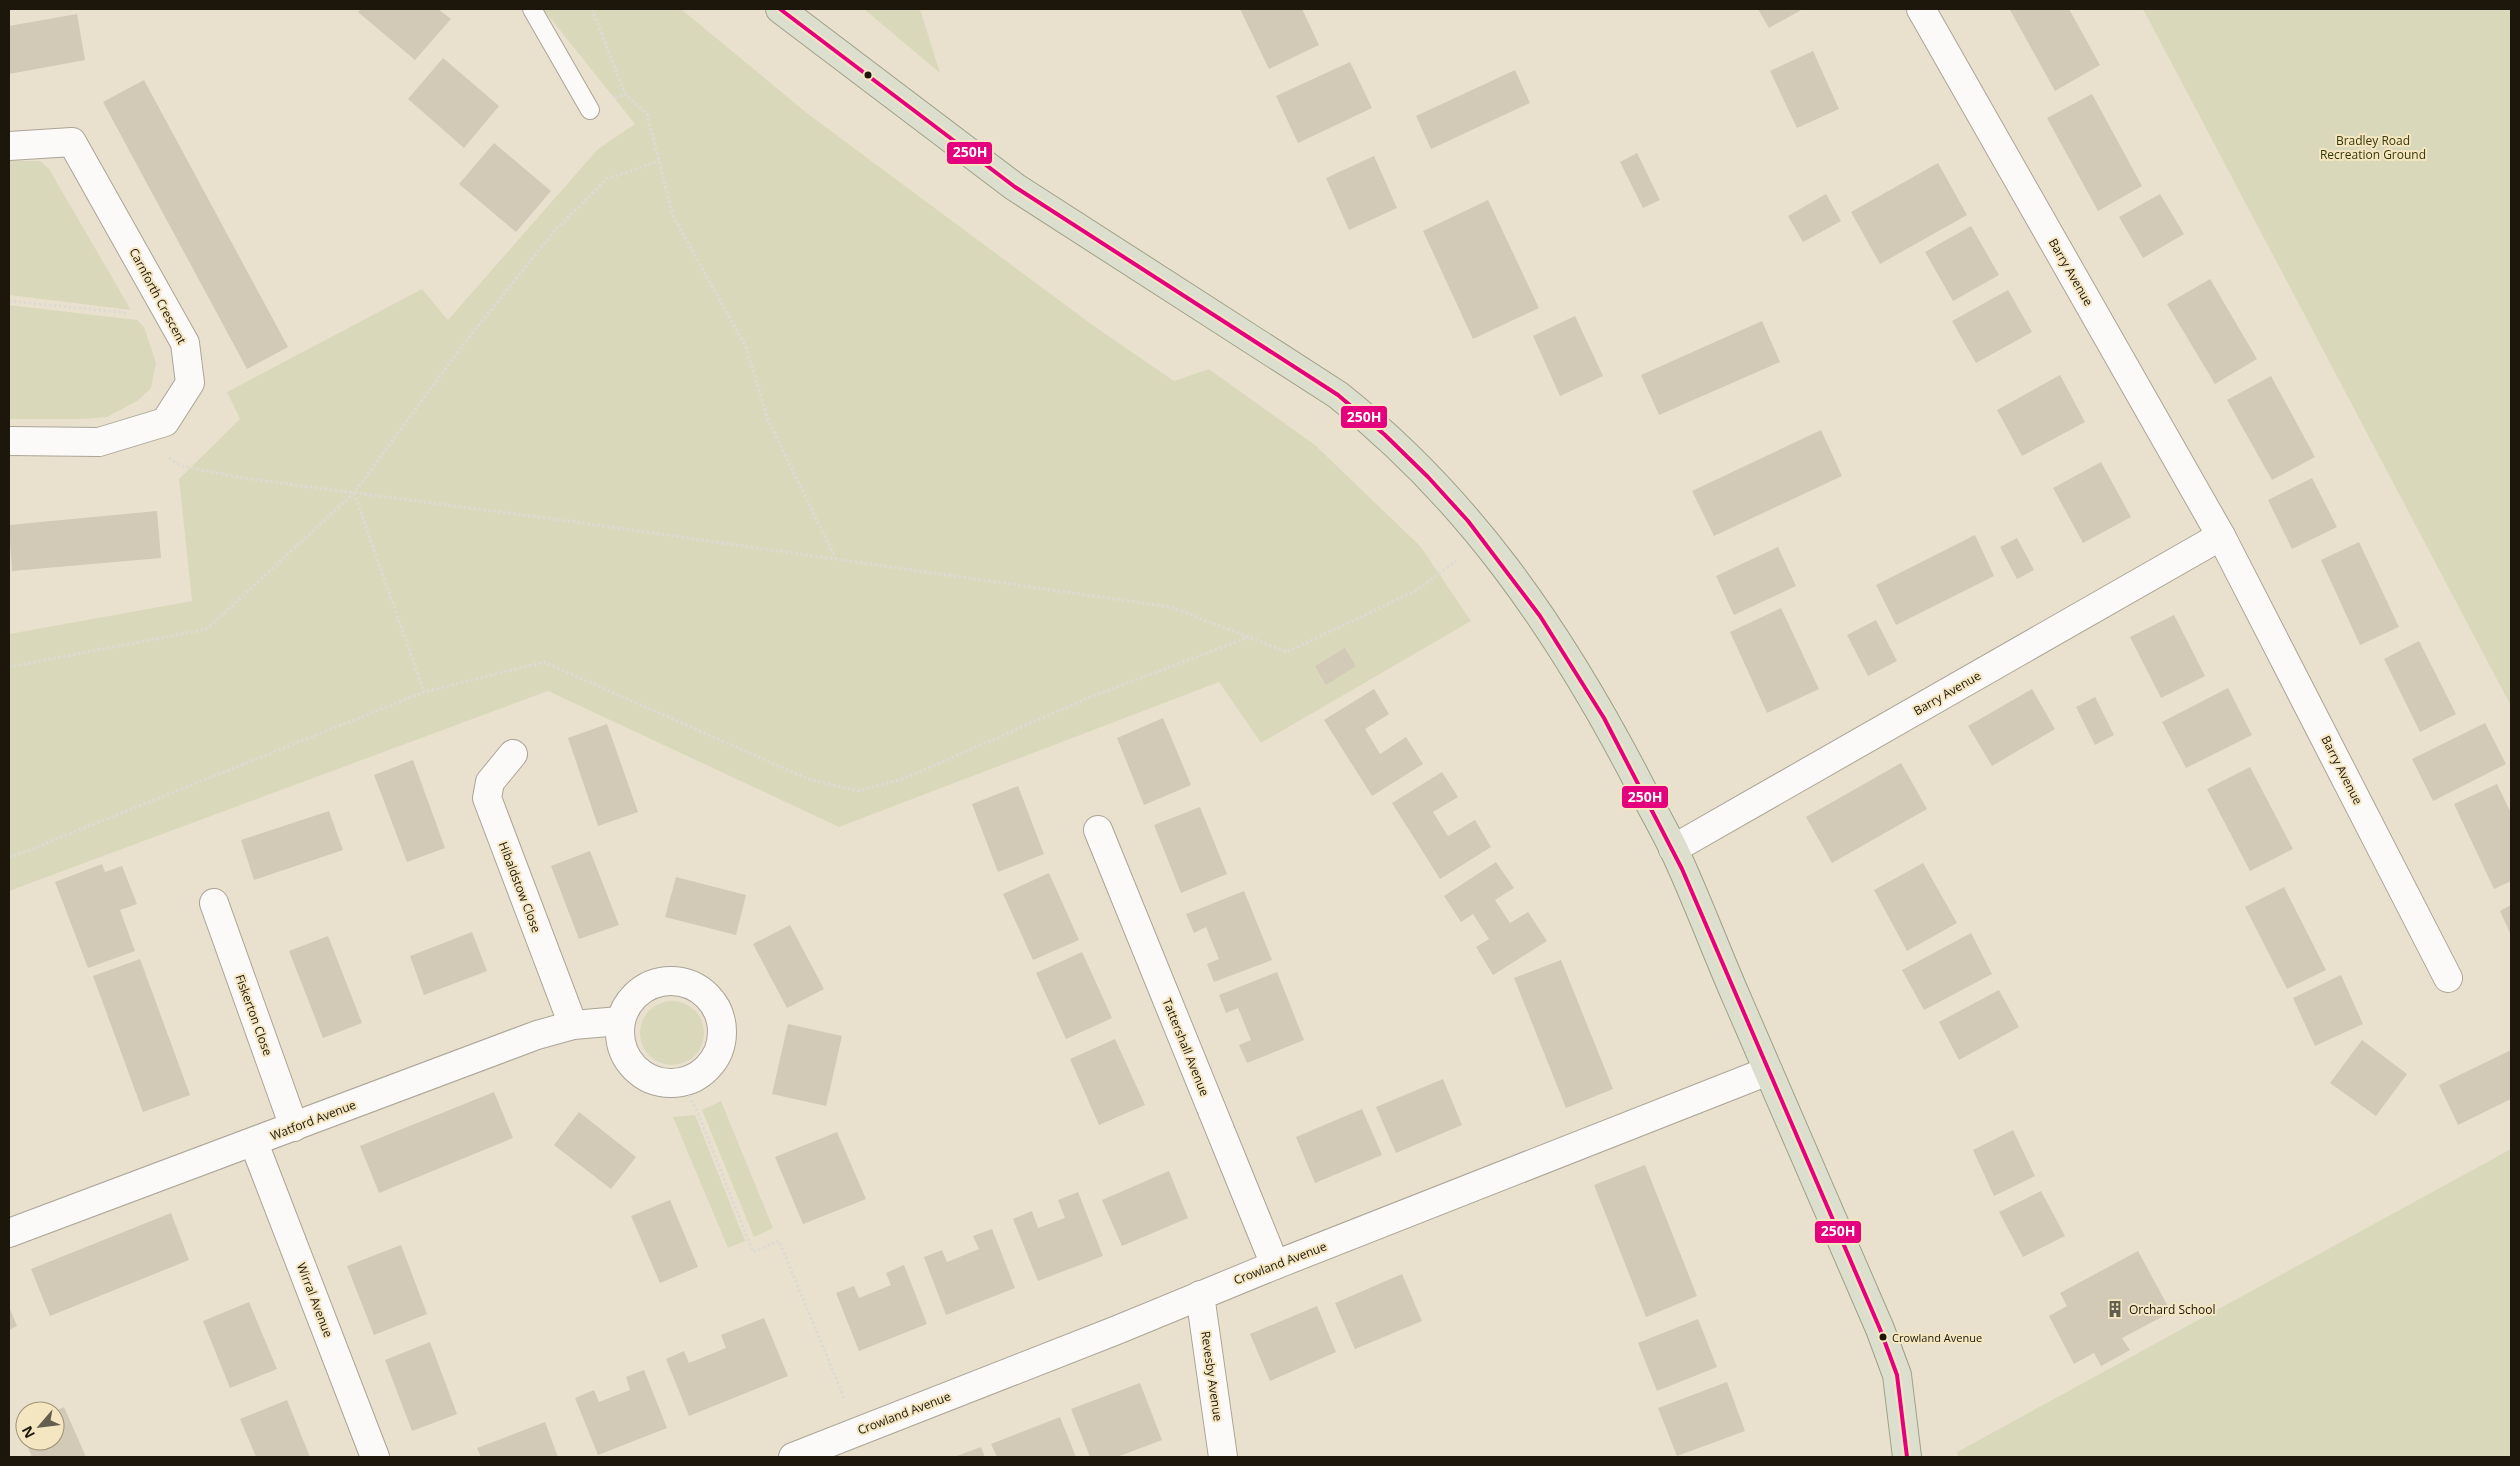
<svg xmlns="http://www.w3.org/2000/svg" width="2520" height="1466" font-family="'Open Sans',sans-serif">
  <style>
    .green { fill: #dad8bb }
    .building { fill: #d2c9b6 }
    .lines { fill: none; stroke-linecap: round; stroke-linejoin: round }
    .service-casing { stroke: #aba496; stroke-width: 20 }
    .minor-casing { stroke: #aba496; stroke-width: 30 }
    .trunk-casing { stroke: #9ea084; stroke-width: 30 }
    .path { stroke: #dddad4; stroke-width: 3; stroke-dasharray: 2.5 2.5; stroke-linecap: butt }
    .service { stroke: #fcfaf8; stroke-width: 18 }
    .minor { stroke: #fcfaf8; stroke-width: 28 }
    .trunk { stroke: #dcdfce; stroke-width: 28 }
    .bus-1-casing { stroke: #f5e6c2; stroke-width: 8 }
    .bus-1 { stroke: #e5007d; stroke-width: 4 }
    .bus-dot { fill: #1c170a; stroke: #f5e6c2; stroke-width: 2 }
    .labels { text-anchor: middle; dominant-baseline: central; stroke-width: 4; stroke-linejoin: round; paint-order: stroke }
    .bus-label { font-size: 11px; fill: #1c170a; stroke: #f5e6c2; text-anchor: start }
    .park-label { font-size: 12px; fill: #363707; stroke: #f5e6c2 }
    .street-label { font-size: 12px; fill: #1c170a; stroke: #f5e6c2 }
    .poi-label { font-size: 12px; fill: #1c170a; stroke: #f5e6c2; text-anchor: start }
    .line-badge { stroke: #f5e6c2; stroke-width: 2 }
    .badge-label { font-size: 14px; text-anchor: middle; font-weight: bold; fill: #fff }
  </style>
  <rect width="100%" height="100%" fill="#e9e1ce"/>
  <g class="green">
    <polygon points="543,9 681,9 808,114 1091,324 1174,381 1209,369 1315,445 1421,547 1471,621 1261,743 1219,682 839,827 548,691 9,891 9,634 192,601 179,479 240,419 227,392 422,289 448,320 598,149 635,124"/>
    <polygon points="864,9 920,9 940,73"/>
    <polygon points="2143,9 2511,9 2511,706"/>
    <polygon points="9,161 40,161 49,169 131,310 9,295"/>
    <polygon points="9,305 137,320 144,327 156,363 151,388 137,401 107,417 82,419 9,419"/>
    <circle cx="672" cy="1033" r="32"/>
    <polygon points="721,1101 773,1228 754,1237 702,1110"/>
    <polygon points="695,1115 745,1241 728,1248 673,1117"/>
    <polygon points="2511,1149 2511,1457 1958,1457 1957,1452"/>
  </g>
  <g class="building">
    <polygon points="361,9 438,9 451,19 415,60 358,12"/>
    <polygon points="1240,9 1302,9 1319,45 1269,69"/>
    <polygon points="1758,9 1803,9 1769,28"/>
    <polygon points="2012,9 2069,9 2100,65 2055,91 2010,10"/>
    <polygon points="77,14 85,60 9,74 9,26"/>
    <polygon points="1813,51 1839,109 1797,128 1770,71"/>
    <polygon points="443,58 499,106 464,148 408,99"/>
    <polygon points="1350,62 1372,108 1298,143 1276,96"/>
    <polygon points="1515,70 1530,103 1431,149 1416,116"/>
    <polygon points="144,80 288,347 247,369 103,102"/>
    <polygon points="2092,94 2142,186 2098,211 2047,118"/>
    <polygon points="494,143 551,191 516,232 459,184"/>
    <polygon points="1637,153 1660,200 1643,208 1620,162"/>
    <polygon points="1374,156 1397,208 1349,230 1326,178"/>
    <polygon points="1938,163 1967,215 1880,264 1851,212"/>
    <polygon points="1826,194 1841,221 1803,242 1788,216"/>
    <polygon points="2160,194 2184,234 2143,258 2119,217"/>
    <polygon points="1488,200 1539,308 1473,339 1423,231"/>
    <polygon points="1971,226 1999,275 1953,301 1925,252"/>
    <polygon points="2210,279 2257,359 2215,384 2167,304"/>
    <polygon points="2008,290 2032,332 1976,363 1952,321"/>
    <polygon points="1575,316 1603,376 1560,396 1533,336"/>
    <polygon points="1762,321 1780,362 1659,415 1641,375"/>
    <polygon points="2060,375 2085,422 2022,456 1997,410"/>
    <polygon points="2271,376 2315,457 2272,480 2227,400"/>
    <polygon points="1821,430 1842,476 1714,536 1692,491"/>
    <polygon points="2101,462 2131,517 2083,543 2053,488"/>
    <polygon points="2312,478 2337,527 2292,549 2268,500"/>
    <polygon points="157,511 161,558 12,571 9,525"/>
    <polygon points="1975,535 1994,576 1896,625 1876,585"/>
    <polygon points="2017,538 2034,570 2017,579 2000,547"/>
    <polygon points="2359,542 2399,627 2360,645 2321,560"/>
    <polygon points="1778,547 1796,586 1734,615 1716,576"/>
    <polygon points="1781,608 1819,689 1767,713 1730,632"/>
    <polygon points="2174,615 2205,676 2161,698 2130,637"/>
    <polygon points="1876,620 1897,661 1868,676 1847,635"/>
    <polygon points="2419,641 2456,714 2420,732 2384,659"/>
    <polygon points="1345,648 1356,666 1326,685 1315,666"/>
    <polygon points="2228,688 2252,735 2186,768 2162,722"/>
    <polygon points="1374,689 1389,714 1365,729 1380,754 1406,737 1423,764 1372,796 1324,720"/>
    <polygon points="2032,689 2055,729 1992,766 1968,726"/>
    <polygon points="2095,697 2114,735 2095,745 2076,707"/>
    <polygon points="1163,718 1191,785 1144,805 1117,738"/>
    <polygon points="2485,723 2506,764 2433,801 2412,759"/>
    <polygon points="607,724 638,812 598,826 568,738"/>
    <polygon points="413,760 445,848 407,862 374,775"/>
    <polygon points="1901,763 1927,809 1832,863 1806,817"/>
    <polygon points="2250,767 2293,849 2250,871 2207,789"/>
    <polygon points="1442,772 1458,797 1433,812 1441,825 1448,836 1475,820 1491,847 1440,879 1392,803"/>
    <polygon points="2497,784 2511,813 2511,881 2494,889 2454,804"/>
    <polygon points="1018,786 1044,854 998,872 972,804"/>
    <polygon points="1200,807 1227,874 1181,893 1154,825"/>
    <polygon points="329,811 343,850 254,880 241,840"/>
    <polygon points="590,851 619,925 579,939 551,866"/>
    <polygon points="1496,862 1514,888 1495,900 1510,923 1528,912 1547,941 1493,975 1476,947 1489,939 1473,914 1461,922 1444,896"/>
    <polygon points="1923,863 1957,923 1907,951 1874,890"/>
    <polygon points="102,864 105,872 122,866 137,904 120,910 135,951 88,968 55,882"/>
    <polygon points="1049,873 1079,940 1033,960 1003,894"/>
    <polygon points="676,877 746,895 736,935 665,917"/>
    <polygon points="2284,887 2326,970 2287,989 2245,907"/>
    <polygon points="1244,891 1272,960 1214,982 1207,964 1219,959 1206,927 1194,933 1186,914"/>
    <polygon points="2511,905 2511,935 2500,911"/>
    <polygon points="790,925 824,989 787,1008 753,944"/>
    <polygon points="472,932 487,971 424,995 410,956"/>
    <polygon points="1971,933 1992,974 1924,1010 1902,970"/>
    <polygon points="328,936 362,1023 323,1038 289,951"/>
    <polygon points="1082,952 1112,1018 1066,1039 1036,973"/>
    <polygon points="140,959 190,1095 143,1112 93,976"/>
    <polygon points="1561,960 1613,1089 1566,1108 1514,978"/>
    <polygon points="1277,972 1304,1040 1247,1063 1239,1045 1251,1040 1238,1008 1226,1013 1219,995"/>
    <polygon points="2341,975 2363,1024 2315,1046 2293,998"/>
    <polygon points="1999,990 2019,1027 1959,1060 1939,1022"/>
    <polygon points="788,1024 842,1036 826,1106 772,1094"/>
    <polygon points="1115,1039 1145,1105 1099,1125 1070,1059"/>
    <polygon points="2362,1040 2407,1074 2376,1116 2330,1083"/>
    <polygon points="2511,1050 2511,1099 2458,1125 2439,1085"/>
    <polygon points="1443,1079 1462,1125 1396,1153 1376,1107"/>
    <polygon points="494,1092 513,1138 379,1193 360,1146"/>
    <polygon points="1362,1109 1382,1155 1315,1183 1296,1137"/>
    <polygon points="579,1112 636,1157 611,1189 554,1145"/>
    <polygon points="2013,1130 2035,1176 1994,1196 1973,1150"/>
    <polygon points="837,1132 866,1199 803,1224 775,1157"/>
    <polygon points="1645,1165 1697,1296 1646,1317 1594,1185"/>
    <polygon points="1169,1171 1188,1218 1122,1246 1102,1200"/>
    <polygon points="2041,1191 2065,1236 2023,1257 1999,1212"/>
    <polygon points="1078,1192 1103,1256 1038,1281 1013,1219 1032,1211 1038,1228 1065,1218 1058,1200"/>
    <polygon points="670,1200 698,1267 660,1283 631,1216"/>
    <polygon points="171,1213 189,1260 50,1316 31,1269"/>
    <polygon points="992,1229 1015,1288 946,1315 924,1257 942,1250 947,1262 979,1249 973,1236"/>
    <polygon points="401,1245 427,1314 374,1335 347,1266"/>
    <polygon points="2138,1251 2171,1312 2122,1338 2130,1350 2101,1366 2094,1353 2074,1364 2049,1316 2067,1306 2060,1293"/>
    <polygon points="904,1265 927,1324 859,1351 836,1293 854,1286 859,1298 891,1285 886,1273"/>
    <polygon points="1402,1274 1422,1321 1355,1349 1335,1303"/>
    <polygon points="249,1302 277,1369 230,1388 203,1321"/>
    <polygon points="1317,1306 1336,1352 1270,1381 1250,1334"/>
    <polygon points="9,1307 17,1326 9,1330"/>
    <polygon points="764,1318 788,1376 689,1416 666,1359 684,1351 689,1363 726,1348 721,1335"/>
    <polygon points="1698,1319 1717,1367 1657,1391 1638,1343"/>
    <polygon points="430,1342 457,1414 412,1431 385,1360"/>
    <polygon points="644,1370 667,1428 598,1455 575,1398 594,1390 599,1402 630,1390 626,1377"/>
    <polygon points="1727,1382 1745,1431 1677,1456 1658,1408"/>
    <polygon points="1140,1383 1162,1440 1117,1457 1090,1457 1071,1409"/>
    <polygon points="287,1400 310,1457 256,1457 240,1419"/>
    <polygon points="64,1407 86,1457 32,1457 19,1427 25,1424 25,1441 55,1441 55,1411"/>
    <polygon points="1060,1417 1076,1457 997,1457 991,1444"/>
    <polygon points="545,1422 558,1457 481,1457 477,1448"/>
    <polygon points="981,1447 985,1457 954,1457"/>
  </g>
  <g class="lines">
    <g class="service-casing">
      <polyline id="service" points="532,9 590,110"/>
    </g>
    <g class="minor-casing">
      <g id="minor">
        <polyline points="1921,9 2221,536 2448,978"/>
        <polyline points="9,146 72,142 185,343 190,383 165,422 99,442 9,441"/>
        <polyline points="513,754 490,782 487,798 573,1025"/>
        <polyline points="1098,830 1275,1265"/>
        <polyline points="1673,849 2221,536"/>
        <polyline points="214,903 294,1127"/>
        <circle cx="671" cy="1032" r="51"/>
        <polyline points="254,1143 375,1457"/>
        <polyline points="9,1233 537,1035 573,1025 620,1021"/>
        <polyline points="1200,1295 1223,1457"/>
        <polyline points="793,1457 1117,1330 1275,1265 1768,1071"/>
      </g>
    </g>
    <g class="trunk-casing">
      <path id="trunk" d="M780,9L1015,187L1338,395C1468,498 1556,626 1633,772C1646,798 1661,823 1674,850C1697,899 1716,951 1738,1001C1785,1110 1833,1219 1880,1329L1897,1375L1907,1457"/>
    </g>
    <g class="path">
      <polyline points="592,9 625,94"/>
      <polyline points="615,98 625,94 647,114 673,216 746,347 768,420 836,559"/>
      <polyline points="9,301 127,313"/>
      <polyline points="169,458 181,466 242,478 568,521 1171,607 1287,652 1417,590 1456,561"/>
      <polyline points="354,493 424,692"/>
      <polyline points="9,667 207,629 354,493 462,346 556,229 607,179 659,161"/>
      <polyline points="9,858 424,692 544,662 808,779 859,791 908,777 1088,698 1249,637"/>
      <polyline points="682,1082 697,1111 753,1252 779,1241 845,1400"/>
    </g>
    <use href="#service" class="service"/>
    <use href="#minor" class="minor"/>
    <use href="#trunk" class="trunk"/>
    <g class="bus-1-casing">
      <polyline id="bus-1" points="780,9 1015,187 1338,395 1385,435 1428,477 1468,521 1540,616 1604,718 1682,869 1880,1329 1897,1375 1907,1457"/>
    </g>
    <use href="#bus-1" class="bus-1"/>
  </g>
  <defs>
    <g id="building-bare" transform="scale(1.35)"><path d="M-4-6H4V6H1V3H-1V6H-4ZM-2.5-4.3h1.7v1.8h-1.7ZM.8-4.3h1.7v1.8H.8ZM-2.5-1h1.7V.8h-1.7ZM.8-1h1.7V.8H.8Z" fill="#645e4f" stroke="#f5e6c2" stroke-width="2.5" paint-order="stroke"/></g>
  </defs>
  <g fill-rule="evenodd">
    <use href="#building-bare" x="2115" y="1309"/>
  </g>
  <g class="bus-dot">
    <circle cx="868" cy="75" r="4.5"/>
    <circle cx="1883" cy="1337" r="4.5"/>
  </g>
  <g class="labels">
    <g class="bus-label">
      <text x="1892" y="1337">Crowland Avenue</text>
    </g>
    <g class="park-label">
      <text x="2373" y="140">Bradley Road<tspan x="2373" dy="14">Recreation Ground</tspan></text>
    </g>
    <g class="street-label">
      <text transform="translate(2071 272) rotate(60)">Barry Avenue</text>
      <text transform="translate(158 296) rotate(62)">Carnforth Crescent</text>
      <text transform="translate(1947 693) rotate(-30)">Barry Avenue</text>
      <text transform="translate(2342 770) rotate(63)">Barry Avenue</text>
      <text transform="translate(520 887) rotate(69)">Hibaldstow Close</text>
      <text transform="translate(254 1015) rotate(70)">Fiskerton Close</text>
      <text transform="translate(1186 1047) rotate(68)">Tattershall Avenue</text>
      <text transform="translate(313 1120) rotate(-21)">Watford Avenue</text>
      <text transform="translate(1280 1263) rotate(-21)">Crowland Avenue</text>
      <text transform="translate(315 1300) rotate(69)">Wirral Avenue</text>
      <text transform="translate(1212 1376) rotate(82)">Revesby Avenue</text>
      <text transform="translate(904 1413) rotate(-21)">Crowland Avenue</text>
    </g>
    <g class="poi-label">
      <text x="2129" y="1309">Orchard School</text>
    </g>
  </g>
  <g class="line-badge">
    <rect x="946" y="141" width="47" height="24" rx="5" fill="#e5007d"/>
    <rect x="1340" y="405" width="48" height="24" rx="5" fill="#e5007d"/>
    <rect x="1621" y="785" width="48" height="24" rx="5" fill="#e5007d"/>
    <rect x="1814" y="1220" width="48" height="24" rx="5" fill="#e5007d"/>
  </g>
  <g class="badge-label">
    <text x="970" y="157">250H</text>
    <text x="1364" y="422">250H</text>
    <text x="1645" y="802">250H</text>
    <text x="1838" y="1236">250H</text>
  </g>
  <rect width="2520" height="1466" fill="none" stroke="#1c170a" stroke-width="20"/>
  <g transform="translate(40 1426) rotate(242)"><circle r="24" fill="#f5e6c2" stroke="#9e9378"/>
  <path d="M0-4L9 19L0 12L-9 19Z" fill="#645e4f"/>
  <text y="-8" font-size="14" font-weight="bold" text-anchor="middle" fill="#1c170a">N</text>
  </g>
</svg>
